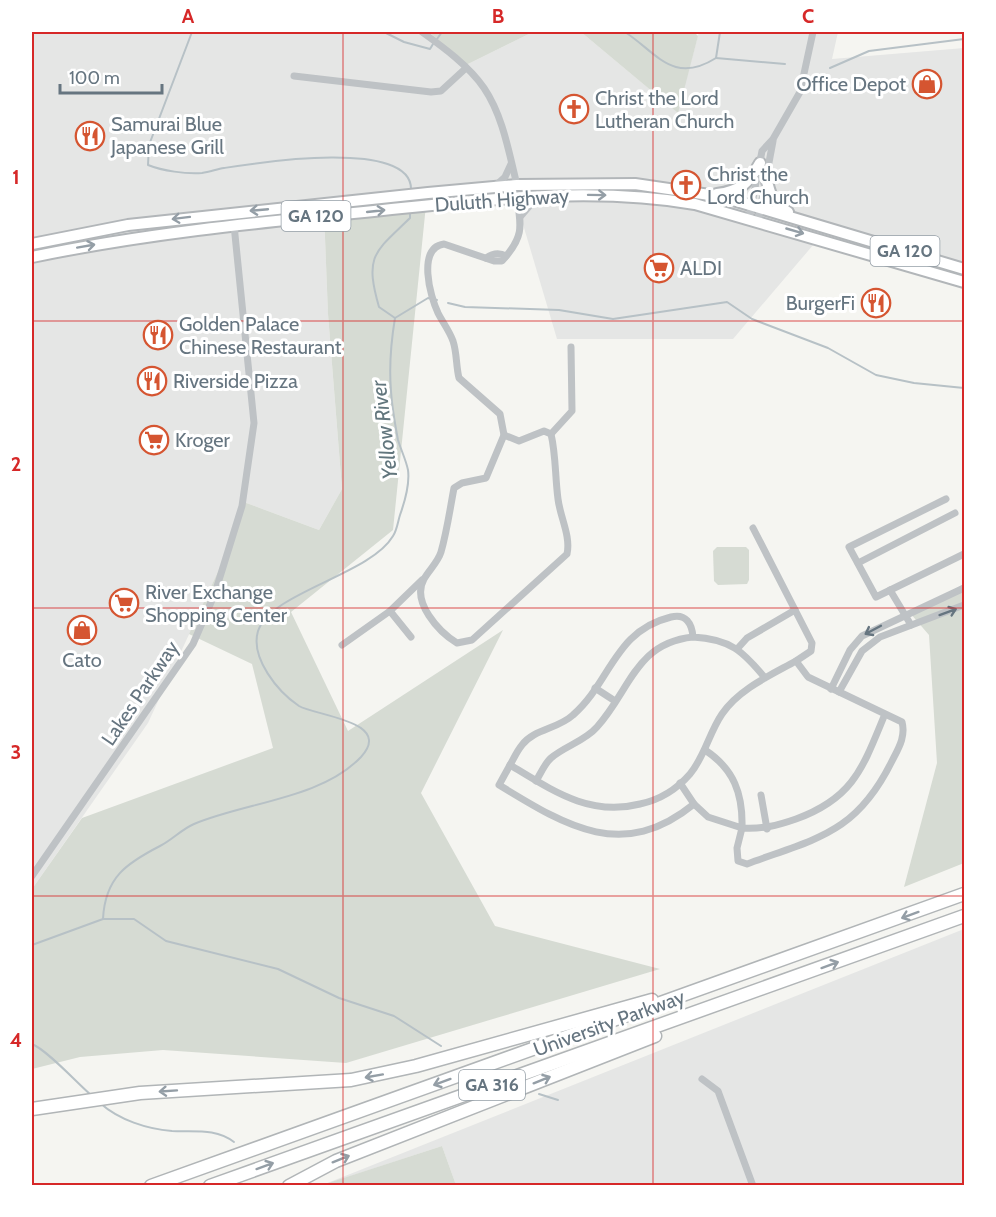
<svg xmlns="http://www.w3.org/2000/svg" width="996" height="1217" font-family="Cabin,sans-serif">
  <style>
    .built { fill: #e5e6e5 }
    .green { fill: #d6dbd3 }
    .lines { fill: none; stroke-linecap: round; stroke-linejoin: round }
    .stream { stroke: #b7c1c6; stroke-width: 2 }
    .primary-casing { stroke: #b2b6b9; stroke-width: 14 }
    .highway-casing { stroke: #b1b5b7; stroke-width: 15 }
    .street { stroke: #bec2c5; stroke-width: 7 }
    .primary { stroke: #fff; stroke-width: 10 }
    .highway { stroke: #fff; stroke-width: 12 }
    .oneway { stroke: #949ea6 }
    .oneway2 { stroke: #667580 }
    .grid { fill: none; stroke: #d62828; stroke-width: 1.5; stroke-opacity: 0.55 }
    .labels { text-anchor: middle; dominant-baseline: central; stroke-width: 6; stroke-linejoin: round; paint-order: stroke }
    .shield { fill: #fff; stroke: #949ea6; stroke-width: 1.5 }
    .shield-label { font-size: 18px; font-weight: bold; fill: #667580 }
    .poi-label { font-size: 20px; fill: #667580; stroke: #fff; text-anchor: start }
    .street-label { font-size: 20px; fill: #667580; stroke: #fff }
    .water-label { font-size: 21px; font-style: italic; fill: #62767d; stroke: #fff }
    .neatline { fill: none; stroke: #d62828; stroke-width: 2 }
    .grid-label { font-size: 20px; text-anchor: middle; font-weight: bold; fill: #d62828 }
  </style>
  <rect width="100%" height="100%" fill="#f5f5f1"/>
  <g class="built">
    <polygon points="32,32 429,32 466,65 533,32 581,32 677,112 699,32 838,32 832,59 964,48 964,270 825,231 733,339 557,339 514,194 324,212 328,314 342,489 319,530 241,501 235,535 148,723 32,889"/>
    <polygon points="964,929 964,1185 456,1185 442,1146 320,1186"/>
  </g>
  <g class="green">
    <polygon points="429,32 533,32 466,65"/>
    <polygon points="581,32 694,32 698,36 678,113"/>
    <polygon points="426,205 393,530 291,612 348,731 503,630 421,793 495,926 660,969 346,1063 163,1050 80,1057 32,1069 32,889 82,818 273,748 252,664 189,634 235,535 241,501 319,530 342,489 328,314 324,212"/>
    <polygon points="717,547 746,547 749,550 749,580 747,584 718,585 714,581 713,551"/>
    <polygon points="964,584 964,863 904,887 937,763 929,635 910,613"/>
    <polygon points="442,1146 456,1185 322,1185"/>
  </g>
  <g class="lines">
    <g class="stream">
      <path d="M192,32L149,145L148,165C163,171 185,174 202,173C210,172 217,169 224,168C256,163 413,138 411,190"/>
      <polyline points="384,32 404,42 430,49 433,44"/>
      <path d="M625,32C657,53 673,85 716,58L720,32"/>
      <polyline points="437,39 442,32"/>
      <polyline points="716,58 785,64"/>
      <polyline points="830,68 869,51 964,39"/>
      <polyline points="448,303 465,307 559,310 613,319 727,302 752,319 828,348 876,375 914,383 964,388"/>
      <path d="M395,318L379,307C364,255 375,252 410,218V211"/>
      <polyline points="395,318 428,298 437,300"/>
      <path d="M103,919C105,877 127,863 160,846C172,840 182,829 194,824C246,802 321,799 361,757C394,721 316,716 299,706C278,692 250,658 258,631C271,592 370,575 393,536C397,530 398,521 400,515C405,501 410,485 408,470C406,460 401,450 398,440C395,424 392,407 391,391C389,367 391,342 395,318"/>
      <polyline points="32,945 103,919 134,919 166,941 278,969 339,998 394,1016 441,1046"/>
      <path d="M32,1044C47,1050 76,1082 91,1095"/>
      <polyline points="539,1094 558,1100"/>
      <path d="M100,1103C119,1120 147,1129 172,1131C195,1132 216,1128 234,1142"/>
    </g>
    <g class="primary-casing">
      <g id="primary">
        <path d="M766,177C770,195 772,203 788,212"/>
        <path d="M717,194C740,191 749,183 760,163"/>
        <polyline points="32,244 128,225 428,193 517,185 635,184 723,197 964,269"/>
        <path d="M32,257C142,234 252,223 364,212C474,201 586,185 695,204L964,282"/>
      </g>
    </g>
    <g class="highway-casing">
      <g id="highway">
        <polyline points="32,1109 140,1093 351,1080 416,1066 652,1000"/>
        <polyline points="151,1186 964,894"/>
        <polyline points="210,1186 964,916"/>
        <polyline points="289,1186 336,1161 655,1036"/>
      </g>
    </g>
    <g class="street">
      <path d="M422,32C443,47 469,66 484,88C503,116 509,153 517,185"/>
      <polyline points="294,76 431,92 441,91 466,68"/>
      <polyline points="494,187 505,177 511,164"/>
      <polyline points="520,217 538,196"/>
      <polyline points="749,219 762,151 773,139 800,92 813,32"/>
      <polyline points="758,221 773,141"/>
      <path d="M486,258C493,253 499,252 506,256"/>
      <path d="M544,431L551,434C556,455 555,477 558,499C560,517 571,536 567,554L472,640L457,643C439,632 411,602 424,579C429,570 438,562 441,552C447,531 450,509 454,488L462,483L486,478L504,435L519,441Z"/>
      <polyline points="551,434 572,411 571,347"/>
      <path d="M504,435L500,414L459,378C456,366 457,353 453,341C449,330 443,323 438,313C430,296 417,248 444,244L494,261H502C523,238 522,228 517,199"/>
      <polyline points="946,499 849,547 876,597 964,554"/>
      <polyline points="753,528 812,643 811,651 796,661"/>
      <polyline points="858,563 955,513"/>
      <polyline points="890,590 911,625"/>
      <polyline points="390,611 411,637"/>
      <polyline points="342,645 390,611 422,580"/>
      <polyline points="738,648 747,638 795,610"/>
      <path d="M765,678C743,651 730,639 693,637C692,624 686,613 671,617C614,631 611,682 573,715C558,729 534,729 522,745C517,751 514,758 510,765C552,790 589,817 640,804C659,800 677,789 690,774C705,756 709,733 722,714C739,689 771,675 796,661L808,677L902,722C906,737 898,749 892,761C856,834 817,838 747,864L738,861L737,848L742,828C763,829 776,826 796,819C854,798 863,767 885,714"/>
      <polyline points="595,688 615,701"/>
      <polyline points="831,689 850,650 862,636 964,588"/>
      <polyline points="839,692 862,651 880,637 964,605"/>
      <path d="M510,765L499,785C566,826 623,862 694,804L680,783"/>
      <path d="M536,781C541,773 545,763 551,758C565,746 585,741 597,727C630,691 635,643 693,637"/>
      <polyline points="761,795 767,829"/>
      <path d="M694,804L708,817L742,828C743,794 734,769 705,750"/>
      <polyline points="32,876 193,644 215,593 242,506 254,423 234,225"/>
      <polyline points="702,1079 718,1091 753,1186"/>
    </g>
    <use href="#primary" class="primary"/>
    <use href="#highway" class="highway"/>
  </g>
  <defs><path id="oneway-shaft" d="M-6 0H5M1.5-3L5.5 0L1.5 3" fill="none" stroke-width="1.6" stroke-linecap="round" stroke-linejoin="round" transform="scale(1.5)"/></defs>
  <g class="oneway">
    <use href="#oneway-shaft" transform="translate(597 195) rotate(1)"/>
    <use href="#oneway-shaft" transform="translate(259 210) rotate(175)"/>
    <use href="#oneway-shaft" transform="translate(376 211) rotate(-6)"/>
    <use href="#oneway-shaft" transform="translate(181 218) rotate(173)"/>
    <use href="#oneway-shaft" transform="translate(795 231) rotate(16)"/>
    <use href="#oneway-shaft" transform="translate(86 246) rotate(-10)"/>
    <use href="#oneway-shaft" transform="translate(910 915) rotate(160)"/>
    <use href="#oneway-shaft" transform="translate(830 965) rotate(-20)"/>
    <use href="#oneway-shaft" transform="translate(374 1076) rotate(170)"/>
    <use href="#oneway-shaft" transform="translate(542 1080) rotate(-22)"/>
    <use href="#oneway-shaft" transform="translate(442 1082) rotate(160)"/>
    <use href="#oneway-shaft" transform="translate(168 1091) rotate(176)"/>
    <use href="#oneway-shaft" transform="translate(341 1159) rotate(-22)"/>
    <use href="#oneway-shaft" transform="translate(265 1166) rotate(-20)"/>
  </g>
  <g class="oneway2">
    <use href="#oneway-shaft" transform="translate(948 612) rotate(-20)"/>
    <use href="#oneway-shaft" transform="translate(873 630) rotate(152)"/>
  </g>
  <path class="grid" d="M343,32V1186M653,32V1186M32,321H964M32,608H964M32,896H964"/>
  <defs>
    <g id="shop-ring" transform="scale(1.5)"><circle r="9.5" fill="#fff" stroke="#d55531" stroke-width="1.5"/><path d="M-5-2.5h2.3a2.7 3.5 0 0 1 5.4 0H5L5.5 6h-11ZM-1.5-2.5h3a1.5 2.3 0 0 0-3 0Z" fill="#d55531"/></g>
    <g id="church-ring" transform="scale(1.5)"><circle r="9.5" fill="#fff" stroke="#d55531" stroke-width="1.5"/><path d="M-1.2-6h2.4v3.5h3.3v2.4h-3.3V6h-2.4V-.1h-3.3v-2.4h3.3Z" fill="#d55531"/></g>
    <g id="restaurant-ring" transform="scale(1.5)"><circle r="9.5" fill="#fff" stroke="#d55531" stroke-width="1.5"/><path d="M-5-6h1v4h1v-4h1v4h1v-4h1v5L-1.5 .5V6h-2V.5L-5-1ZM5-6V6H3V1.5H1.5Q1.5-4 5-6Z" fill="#d55531"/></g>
    <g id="supermarket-ring" transform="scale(1.5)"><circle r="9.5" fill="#fff" stroke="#d55531" stroke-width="1.5"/><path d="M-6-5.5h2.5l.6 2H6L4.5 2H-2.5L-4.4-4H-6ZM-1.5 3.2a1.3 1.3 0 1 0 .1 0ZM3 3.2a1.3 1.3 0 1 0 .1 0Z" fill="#d55531"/></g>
  </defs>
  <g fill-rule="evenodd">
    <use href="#shop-ring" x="927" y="84"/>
    <use href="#church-ring" x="574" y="109"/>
    <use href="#restaurant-ring" x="90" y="136"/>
    <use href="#church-ring" x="686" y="185"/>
    <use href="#supermarket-ring" x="659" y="268"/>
    <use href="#restaurant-ring" x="876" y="303"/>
    <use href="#restaurant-ring" x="158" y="335"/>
    <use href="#restaurant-ring" x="152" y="381"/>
    <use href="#supermarket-ring" x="154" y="440"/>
    <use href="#supermarket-ring" x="124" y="603"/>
    <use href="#shop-ring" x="82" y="630"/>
  </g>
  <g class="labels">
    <g class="shield">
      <rect x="281.5" y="201" width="69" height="30" rx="4.5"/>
      <rect x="870.5" y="236" width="69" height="30" rx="4.5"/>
      <rect x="459" y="1070" width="66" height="30" rx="4.5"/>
    </g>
    <g class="shield-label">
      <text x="316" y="216">GA 120</text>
      <text x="905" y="251">GA 120</text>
      <text x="492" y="1085">GA 316</text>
    </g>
    <g class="poi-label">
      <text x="906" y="84" text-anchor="end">Office Depot</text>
      <text x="595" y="98">Christ the Lord<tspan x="595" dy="23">Lutheran Church</tspan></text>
      <text x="111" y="124">Samurai Blue<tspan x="111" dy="23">Japanese Grill</tspan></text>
      <text x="707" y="174">Christ the<tspan x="707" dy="23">Lord Church</tspan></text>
      <text x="680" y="268">ALDI</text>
      <text x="855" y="303" text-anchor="end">BurgerFi</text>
      <text x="179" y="324">Golden Palace<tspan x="179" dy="23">Chinese Restaurant</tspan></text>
      <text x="173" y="381">Riverside Pizza</text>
      <text x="175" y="440">Kroger</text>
      <text x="145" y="592">River Exchange<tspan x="145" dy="23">Shopping Center</tspan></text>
      <text x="82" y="660" text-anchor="middle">Cato</text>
    </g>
    <g class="street-label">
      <text transform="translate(502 200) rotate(-4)">Duluth Highway</text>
      <text transform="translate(140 693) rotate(-56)">Lakes Parkway</text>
      <text transform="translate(609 1023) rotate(-20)">University Parkway</text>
    </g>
    <g class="water-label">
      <text transform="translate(384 430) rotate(-97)">Yellow River</text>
    </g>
  </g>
  <rect width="996" height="1217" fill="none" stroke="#ffffff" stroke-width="66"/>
  <path d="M60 84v9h102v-9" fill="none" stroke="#667580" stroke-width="3"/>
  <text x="69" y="84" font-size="18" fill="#667580" stroke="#ffffff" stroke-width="4.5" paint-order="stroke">100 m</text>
  <rect x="33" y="33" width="930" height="1151" class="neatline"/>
  <g class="grid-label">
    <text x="188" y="23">A</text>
    <text x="498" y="23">B</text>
    <text x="808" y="23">C</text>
    <text x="16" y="184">1</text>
    <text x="16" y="471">2</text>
    <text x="16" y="759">3</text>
    <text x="16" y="1047">4</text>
  </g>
</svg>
